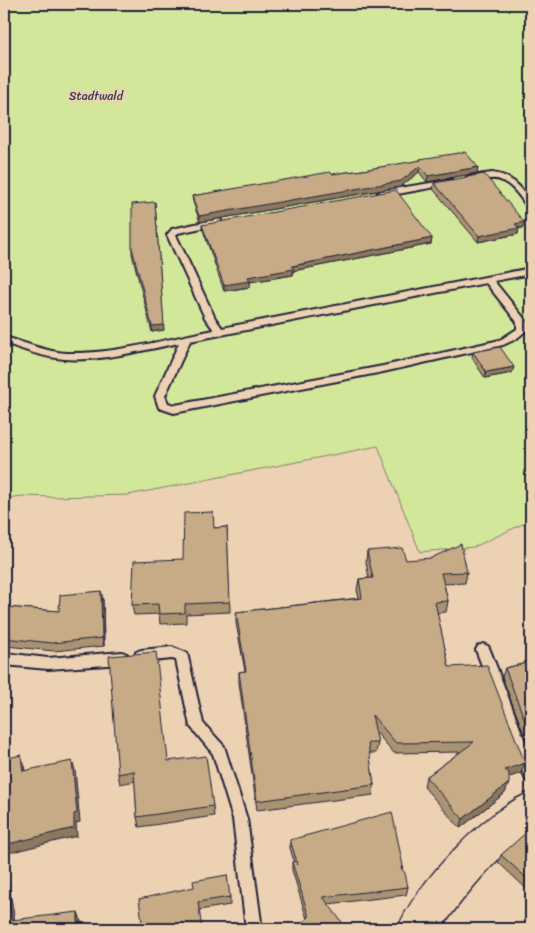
<svg xmlns="http://www.w3.org/2000/svg" width="535" height="933" font-family="Sriracha,sans-serif">
  <style>
    .green { fill: #d3e79b; stroke: #7a846b }
    .lines { fill: none; stroke-linecap: round; stroke-linejoin: round }
    .service-casing { stroke: #22223b; stroke-width: 4 }
    .secondary-casing { stroke: #22223b; stroke-width: 3 }
    .service { fill: #ecd1b3; fill-rule: evenodd }
    .secondary { fill: #ecd1b3; fill-rule: evenodd }
    .wall { fill: #aa9373; stroke: #22223b }
    .shaded-wall { fill: #8b785e; stroke: #22223b }
    .building { fill: #c6ab86; stroke: #22223b }
    .labels { text-anchor: middle; dominant-baseline: central; stroke-width: 5; stroke-linejoin: round; paint-order: stroke }
    .far-park-label { font-size: 12px; fill: #3d4049; stroke: #ecd1b3 }
  </style>
  <rect width="100%" height="100%" fill="#ecd1b3"/>
  <filter id="ink" filterUnits="userSpaceOnUse"><feTurbulence type="fractalNoise" baseFrequency=".02" numOctaves="2"/><feDisplacementMap in="SourceGraphic" scale="10" xChannelSelector="R" yChannelSelector="G"/><feConvolveMatrix kernelMatrix="1 2 1 2 8 2 1 2 1" color-interpolation-filters="sRGB"/></filter>
  <g filter="url(#ink)">
    <polygon class="green" points="4,4 531,4 531,520 474,547 420,552 378,446 128,495 54,497 24,496 4,498"/>
    <g class="lines">
      <g class="service-casing">
        <g id="service">
          <path d="M492,173C511,175 520,186 531,201V208H528C521,198 512,184 500,180C490,176 474,184 466,178L470,176Z"/>
          <polygon points="449,180 452,180 452,184 381,197 377,194 381,191"/>
          <path d="M218,219L221,220V224L178,233L176,235L215,318L222,328L531,268V274L494,281L527,322V330L516,339L503,345L383,372L174,413L159,408L155,396L179,343C145,350 98,362 64,359C43,357 24,350 4,343V337C25,342 45,352 67,353C116,354 166,339 214,330L205,318L167,235L172,229ZM486,283L517,322V329L500,340L383,366L175,405L168,403L165,396L190,341Z"/>
          <polygon points="483,644 488,646 490,650 531,757 531,782 526,780 524,775 476,650 478,646"/>
          <polygon points="172,647 187,653 203,723 224,746 247,819 262,929 246,929 233,819 213,754 190,726 176,660 172,659 141,662 136,660 134,656 136,652 141,650"/>
          <polygon points="122,652 127,654 129,658 127,662 122,664 48,669 4,665 4,653 48,658"/>
        </g>
      </g>
      <g class="secondary-casing">
        <path id="secondary" d="M531,792V831C496,857 466,893 441,929H398C414,885 487,809 531,792Z"/>
      </g>
      <use href="#service" class="service"/>
      <use href="#secondary" class="secondary"/>
    </g>
    <g class="wall">
      <polygon points="420,159 478,167 477,173 427,182 419,172 400,187 200,222 193,202 192,196 332,174 363,170 420,161"/>
      <polygon points="434,183 524,222 523,228 519,228 518,234 478,242 433,189"/>
      <polygon points="202,225 432,238 431,244 293,271 293,275 250,282 250,287 224,291 203,230"/>
      <polygon points="132,248 164,330 152,332 132,254"/>
      <polygon points="473,352 512,373 485,378 472,358"/>
      <polygon points="227,527 230,612 186,614 186,623 160,624 159,614 134,615 132,605 183,559 214,528"/>
      <polygon points="367,551 406,560 467,572 465,583 444,584 448,601 446,612 437,613 449,667 521,773 509,777 505,793 460,828 424,787 426,777 460,752 394,753 375,731 378,743 376,753 369,753 374,785 373,795 257,810 239,683 239,672 245,671 236,623 236,612 359,598 357,590 359,579 369,578 366,562"/>
      <polygon points="103,600 104,646 54,651 6,646 4,644 4,607 59,611"/>
      <polygon points="531,662 531,752 502,677 505,668"/>
      <polygon points="168,761 213,806 214,816 139,827 137,817 135,781 120,784 118,774"/>
      <polygon points="531,830 531,893 498,862 501,855"/>
      <polygon points="290,840 403,866 402,869 408,887 406,895 328,904 307,919 292,870 292,862 294,861 290,848"/>
      <polygon points="230,897 230,905 199,910 139,899"/>
    </g>
    <g class="shaded-wall">
      <polygon points="420,166 419,172 400,187 200,222 199,216"/>
      <polygon points="478,167 477,173 427,182 428,176"/>
      <polygon points="155,202 164,330 152,332 152,326"/>
      <polygon points="524,222 523,228 519,228 518,234 478,242 479,236 515,224"/>
      <polygon points="432,238 431,244 293,271 293,275 250,282 250,287 224,291 224,285 248,277 292,266"/>
      <polygon points="514,367 512,373 485,378 486,372"/>
      <polygon points="101,591 103,600 104,646 102,638"/>
      <polygon points="21,755 24,764 26,780 23,771"/>
      <polygon points="72,761 75,770 80,822 76,823 77,836 4,854 16,928 12,920 4,868 4,845"/>
      <polygon points="525,763 521,773 502,780 505,770"/>
      <polygon points="509,783 505,793 460,828 463,819"/>
      <polygon points="78,912 81,920 81,929 78,929"/>
    </g>
    <g class="building">
      <polygon points="465,152 478,167 428,176 420,166 401,181 199,216 192,196 330,172 332,174 363,170 421,160 420,159"/>
      <polygon points="484,174 524,222 515,224 519,228 479,236 434,183"/>
      <polygon points="396,190 432,238 292,266 294,269 248,277 250,281 224,285 202,225"/>
      <polygon points="155,202 164,325 152,326 132,248 132,204"/>
      <polygon points="500,347 514,367 486,372 473,352"/>
      <polygon points="213,512 214,528 227,527 230,602 185,604 185,613 159,614 158,604 132,605 134,561 183,559 184,513"/>
      <polygon points="461,544 467,572 441,573 448,601 435,602 449,667 487,665 525,763 505,770 509,773 509,783 463,819 426,777 474,742 396,743 372,715 378,743 368,743 374,785 257,801 239,672 246,671 236,612 362,598 359,579 373,578 367,551 402,548 406,560 431,558"/>
      <polygon points="101,591 102,638 52,643 4,638 4,607 59,611 60,595"/>
      <polygon points="156,652 168,761 206,756 213,806 137,817 134,771 118,774 109,656"/>
      <polygon points="531,662 531,737 505,668"/>
      <polygon points="21,755 23,771 72,761 77,813 74,814 74,828 4,845 4,759"/>
      <polygon points="392,812 403,866 401,868 405,873 408,887 323,897 347,929 294,929 309,917 292,862 295,861 298,865 290,840"/>
      <polygon points="530,829 531,830 531,882 501,855"/>
      <polygon points="4,868 12,920 78,912 78,929 4,929"/>
      <polygon points="227,875 230,897 198,902 202,929 143,929 139,899 194,887 193,881"/>
    </g>
  </g>
  <g class="labels">
    <g class="far-park-label">
      <text x="96" y="96">Stadtwald</text>
    </g>
  </g>
  <rect width="535" height="933" fill="none" stroke="#ecd1b3" stroke-width="20"/>
  <rect x="10" y="10" width="515" height="913" fill="none" stroke="#22223b" stroke-width="2" filter="url(#ink)"/>
</svg>
